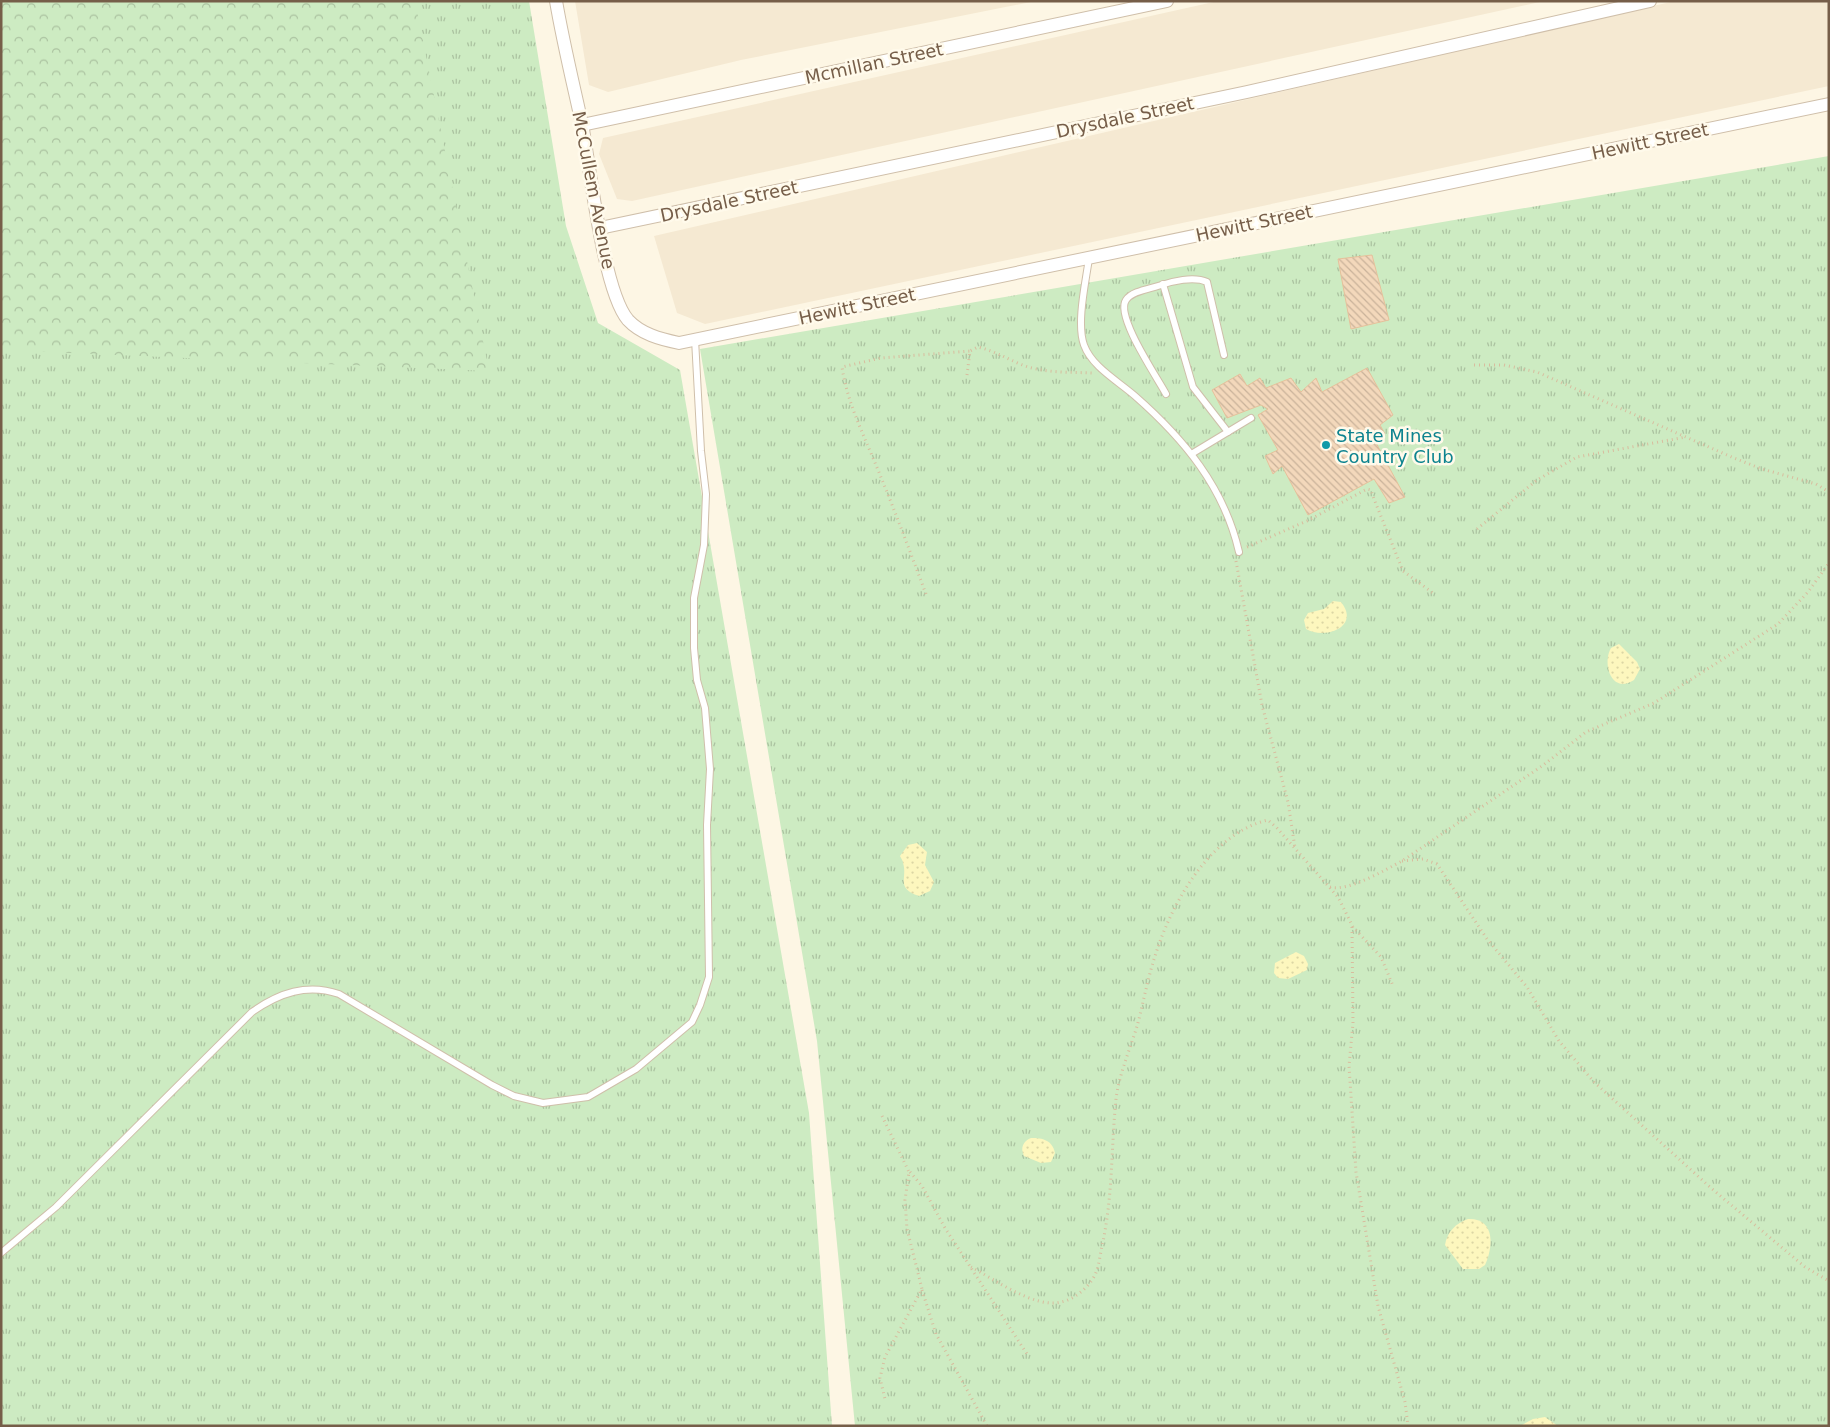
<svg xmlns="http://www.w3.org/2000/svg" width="1830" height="1427" font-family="'DejaVu Sans',sans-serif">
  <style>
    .residential { fill: #f5e9d2 }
    .grass { fill: url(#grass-tufts) }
    .forest { fill: url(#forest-crowns) }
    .sand { fill: url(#sand-dots) }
    .building { fill: url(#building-back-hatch); stroke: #e6c19b }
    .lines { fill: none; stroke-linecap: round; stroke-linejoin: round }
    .lane-casing { stroke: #cfbfaa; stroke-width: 8 }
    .street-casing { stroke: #cfbfaa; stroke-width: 14 }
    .path { stroke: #d8bc9e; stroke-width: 3; stroke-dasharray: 1 4; stroke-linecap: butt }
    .lane { stroke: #fff; stroke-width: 6 }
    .street { stroke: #fff; stroke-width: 12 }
    .culture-dot { fill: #0f9aa8; stroke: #fffaeb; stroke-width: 2 }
    .labels { text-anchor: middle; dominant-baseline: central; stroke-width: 5; stroke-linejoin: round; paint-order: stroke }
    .street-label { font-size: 18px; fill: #765e49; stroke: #fffaeb }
    .culture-label { font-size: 18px; fill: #0d838f; stroke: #fffaeb; text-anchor: start }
  </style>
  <defs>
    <pattern id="grass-tufts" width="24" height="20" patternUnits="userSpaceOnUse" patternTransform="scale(1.25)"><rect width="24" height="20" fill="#cdebc2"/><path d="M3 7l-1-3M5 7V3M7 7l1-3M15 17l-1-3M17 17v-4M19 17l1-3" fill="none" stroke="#abc2a0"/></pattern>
    <pattern id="forest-crowns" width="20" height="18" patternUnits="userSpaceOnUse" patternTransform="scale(1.25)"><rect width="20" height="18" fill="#cdebc2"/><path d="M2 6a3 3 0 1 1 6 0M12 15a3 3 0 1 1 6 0" fill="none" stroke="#abc2a0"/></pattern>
    <pattern id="sand-dots" width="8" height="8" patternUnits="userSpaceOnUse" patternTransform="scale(1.25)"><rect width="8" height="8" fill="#fdf7be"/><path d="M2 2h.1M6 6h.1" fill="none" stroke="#dcd6a5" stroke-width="1.8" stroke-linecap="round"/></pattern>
    <pattern id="building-back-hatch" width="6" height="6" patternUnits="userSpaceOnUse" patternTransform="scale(1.25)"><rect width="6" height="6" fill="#f3d8bb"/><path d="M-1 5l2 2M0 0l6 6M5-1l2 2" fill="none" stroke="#c9b29a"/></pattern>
  </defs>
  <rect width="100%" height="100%" fill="#fdf6e4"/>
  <g class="residential">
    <polygon points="575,1 1036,1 741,60 608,92 589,85"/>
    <polygon points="1218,1 1544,1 632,201 617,199 599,154 603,138"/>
    <polygon points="1675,1 1829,1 1829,86 705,324 677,313 654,236"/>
  </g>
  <g class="grass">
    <polygon points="1,1 529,1 566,226 598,323 680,370 809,1113 832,1426 1,1426"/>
    <polygon points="1829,156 1829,1426 855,1426 817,1041 700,349"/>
  </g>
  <polygon class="forest" points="1,1 415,1 489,371 1,350"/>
  <g class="sand">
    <path d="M1333,601L1341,602C1361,627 1325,640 1306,629L1304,620L1308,613L1324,609Z"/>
    <path d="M1619,644L1637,662L1640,669L1634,680C1611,695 1602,663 1611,648Z"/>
    <path d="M917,843L927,852L925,865L934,882L930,891L919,896C895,888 908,878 903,863C903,861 901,858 900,856L908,845Z"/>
    <polygon points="1296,952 1304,956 1308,964 1307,970 1288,979 1278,978 1274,973 1275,963"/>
    <path d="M1031,1138C1043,1138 1052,1140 1055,1153L1051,1162L1041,1163L1024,1156C1020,1148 1023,1141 1031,1138Z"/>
    <path d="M1468,1219C1496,1218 1493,1248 1485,1265L1479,1269H1463L1445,1245C1447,1232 1456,1223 1468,1219Z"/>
    <polygon points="1545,1417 1558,1426 1520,1426 1533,1419"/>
  </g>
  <g class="building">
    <polygon points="1372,255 1389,320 1351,329 1338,259"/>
    <polygon points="1367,368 1393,415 1380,425 1385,434 1374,439 1405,497 1389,503 1374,479 1308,515 1282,466 1273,474 1265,456 1278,450 1258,415 1268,409 1261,405 1227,418 1212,390 1240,374 1247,386 1260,378 1266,388 1291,378 1301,392 1316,378 1322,392"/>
  </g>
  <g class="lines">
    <g class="lane-casing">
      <g id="lane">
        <path d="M1089,258C1086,281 1076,323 1084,345C1092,367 1118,381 1135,396C1184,439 1224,487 1239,552"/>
        <polyline points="1163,284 1193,387 1228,432"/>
        <path d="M1166,394C1157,377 1115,316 1126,300C1132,291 1149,289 1158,286C1172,281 1194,276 1207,282L1224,355"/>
        <polyline points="1193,453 1251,418"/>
        <path d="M1,1253L56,1207L252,1012C279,993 307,983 339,994L492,1085L514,1096L543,1103L588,1097L636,1069L692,1022L700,1005L709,977L707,825L710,769L705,708L697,680L694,648V598L704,545L706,494L701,451L695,339"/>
      </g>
    </g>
    <g class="street-casing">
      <g id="street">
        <path d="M556,1C563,42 573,83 582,124C590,166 603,291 628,320C641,334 660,339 679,343L1829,104"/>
        <polyline points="582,125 1167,1"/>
        <polyline points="600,228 1247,92 1650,1"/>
      </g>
    </g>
    <g class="path">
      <polyline points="1474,365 1504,365 1537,372 1734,458 1762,469 1816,484 1829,492"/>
      <path d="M967,375L970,351L978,347C995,351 1009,360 1025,366C1046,373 1070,372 1092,373"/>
      <polyline points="1477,529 1537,480 1577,457 1686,437"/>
      <polyline points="1247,547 1307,521 1367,489 1371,490 1374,499 1403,571 1433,593"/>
      <polyline points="1236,561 1262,705 1288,802 1295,848"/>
      <path d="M926,594C909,549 892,503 873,458C860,427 847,400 842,367L881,358L970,351"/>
      <polyline points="1402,861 1423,859 1437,864 1487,939 1527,987 1559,1041 1594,1082 1711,1188 1805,1267 1829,1281"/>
      <path d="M1330,887C1348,892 1385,870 1402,861L1542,766L1586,732L1654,703L1778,624L1808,592L1829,563"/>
      <polyline points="1352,927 1353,1023 1349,1066 1356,1172 1378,1306 1405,1402 1408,1426"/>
      <polyline points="882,1116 909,1172 905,1200 907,1229 922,1289 885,1357 880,1378 885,1399"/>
      <polyline points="910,1172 922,1186 945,1228 1027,1354"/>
      <path d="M971,1267C994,1279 1035,1309 1061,1302C1075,1299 1088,1288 1095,1275C1099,1266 1100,1255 1102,1246C1113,1197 1111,1148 1116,1099C1119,1074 1131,1047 1138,1023C1144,999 1149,973 1157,950C1174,899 1212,833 1268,820L1277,828L1338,897L1353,927L1381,957L1393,986"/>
      <polyline points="922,1290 936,1334 987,1426"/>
    </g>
    <use href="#lane" class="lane"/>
    <use href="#street" class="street"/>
  </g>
  <circle class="culture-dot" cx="1326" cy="445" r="5"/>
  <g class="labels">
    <g class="street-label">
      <text transform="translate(874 63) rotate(-12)">Mcmillan Street</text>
      <text transform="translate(1125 117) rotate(-12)">Drysdale Street</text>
      <text transform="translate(1650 141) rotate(-12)">Hewitt Street</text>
      <text transform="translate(594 190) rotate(79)">McCullem Avenue</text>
      <text transform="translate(729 201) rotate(-12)">Drysdale Street</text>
      <text transform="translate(1254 223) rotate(-12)">Hewitt Street</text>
      <text transform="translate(857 306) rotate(-12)">Hewitt Street</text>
    </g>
    <g class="culture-label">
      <text x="1336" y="435">State Mines<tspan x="1336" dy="21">Country Club</tspan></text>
    </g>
  </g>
  <rect width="1830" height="1427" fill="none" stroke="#765e49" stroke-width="5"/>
</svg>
